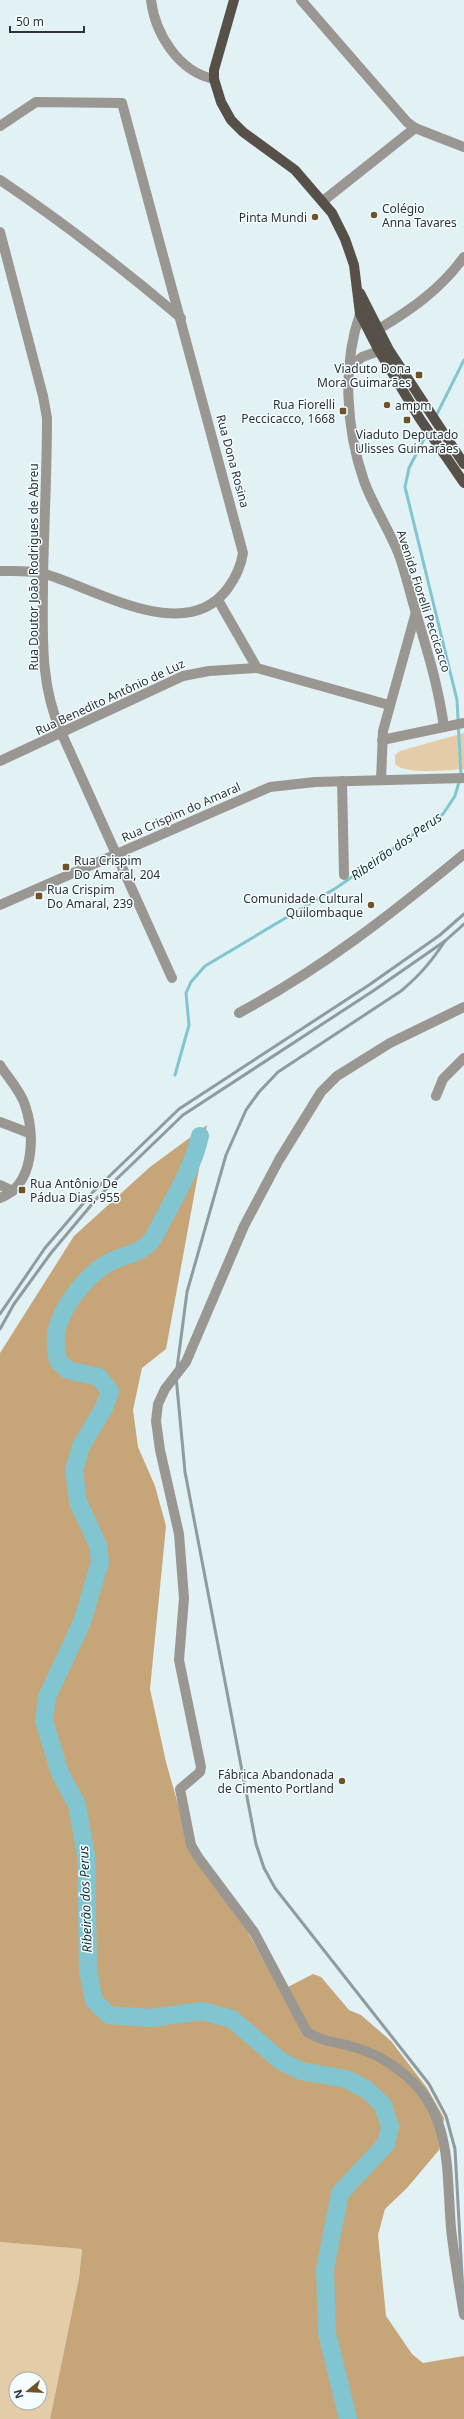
<svg xmlns="http://www.w3.org/2000/svg" width="464" height="2419" font-family="'Noto Sans',sans-serif">
  <style>
    .green { fill: #e5cca8; fill-rule: evenodd }
    .forest { fill: #c6a678 }
    .lines { fill: none; stroke-linecap: round; stroke-linejoin: round }
    .stream { stroke: #80c5d0; stroke-width: 3 }
    .river { stroke: #80c5d0; stroke-width: 18 }
    .minor { stroke: #9a9792; stroke-width: 10 }
    .major { stroke: #565048; stroke-width: 10 }
    .rail { stroke: #8f9b9d; stroke-width: 3 }
    .poi-dot { fill: #6f5326; stroke: #f4fdff; stroke-width: 1.5 }
    .labels { text-anchor: middle; dominant-baseline: central; stroke-width: 3; stroke-linejoin: round; paint-order: stroke }
    .poi-label { font-size: 12px; fill: #2e3435; stroke: #f4fdff; text-anchor: start }
    .street-label { font-size: 12px; fill: #2e3435; stroke: #f4fdff }
    .water-label { font-size: 13px; font-style: italic; fill: #103338; stroke: #f4fdff }
  </style>
  <rect width="100%" height="100%" fill="#e1f1f4"/>
  <g class="green">
    <path d="M464,733V769C449,770 405,775 395,764V755L400,751Z"/>
    <path d="M0,2242L82,2249L79,2278L50,2419H0ZM16,2379H40V2403H16Z"/>
  </g>
  <polygon class="forest" points="207,1125 166,1349 142,1368 133,1410 138,1447 155,1486 166,1526 150,1689 166,1762 179,1808 202,1867 244,1925 276,1983 288,1987 313,1974 321,1977 349,2010 361,2015 391,2041 427,2088 444,2118 439,2150 407,2188 385,2209 378,2235 386,2316 412,2354 423,2363 464,2356 464,2419 50,2419 79,2278 82,2249 0,2242 0,1353 74,1236 150,1167"/>
  <g class="lines">
    <g class="stream">
      <polyline points="436,416 464,360"/>
      <polyline points="175,1075 189,1025 186,993 191,982 205,966 336,888 443,814 455,796 461,775 457,700 405,487 409,468 427,433"/>
    </g>
    <path class="river" d="M200,1136C193,1166 180,1187 166,1214C161,1222 157,1233 151,1241C140,1254 127,1254 112,1261C89,1272 66,1301 58,1325C54,1337 56,1349 58,1361L68,1370L99,1377L110,1391L104,1408L81,1446L74,1470L78,1502L98,1545L100,1562L82,1622L47,1697L44,1721L60,1773L77,1805L86,1855L88,1970L94,2001L109,2015L150,2018L202,2011L232,2019L281,2061L301,2071L347,2079L367,2090L383,2105L390,2127L386,2144L340,2193L325,2269L327,2333L348,2419"/>
    <g class="minor">
      <path d="M151,0C155,34 179,72 214,79"/>
      <polyline points="301,0 407,122 415,128 464,147"/>
      <path d="M0,126L36,102L122,103L243,553C241,566 236,577 228,588C186,646 97,589 45,574C32,570 14,571 0,571"/>
      <path d="M0,180C64,223 122,268 181,318"/>
      <polyline points="323,201 415,128"/>
      <path d="M0,232L43,396L47,418C47,472 44,525 43,579C43,633 39,682 61,732L172,978"/>
      <path d="M360,314C342,366 346,429 364,481C373,506 389,529 399,555C406,574 410,594 416,613C428,653 438,685 444,727"/>
      <path d="M377,330C411,310 441,289 464,257"/>
      <polyline points="349,368 362,357 379,351"/>
      <polyline points="218,600 257,668 389,705"/>
      <polyline points="382,740 464,723"/>
      <polyline points="0,761 183,676 209,671 257,668"/>
      <polyline points="381,780 383,731 416,612"/>
      <polyline points="342,781 344,875"/>
      <polyline points="0,905 270,787 315,782 464,778"/>
      <path d="M464,1007L390,1043L337,1076L321,1092L279,1160L244,1226L186,1362L165,1389L158,1404L156,1421L160,1450L179,1534L184,1598L179,1660L201,1767L200,1772L180,1789L191,1845L198,1857L254,1932L307,2032C319,2040 333,2042 347,2045C366,2050 384,2058 399,2070C453,2110 446,2168 451,2228C454,2257 459,2286 464,2315"/>
      <path d="M239,1013C324,967 390,915 464,854"/>
      <path d="M0,1065C8,1078 20,1090 25,1105C35,1135 35,1185 0,1198"/>
      <polyline points="436,1096 443,1079 464,1058"/>
      <polyline points="0,1122 29,1133"/>
      <polyline points="0,1185 13,1191"/>
    </g>
    <g class="major">
      <polyline points="234,0 214,70 214,79 221,102 231,120 243,132 295,170 332,213 345,239 354,265 360,314 379,351 420,419 464,483"/>
      <polyline points="360,293 389,350 464,464"/>
    </g>
    <g class="rail">
      <path d="M445,941C431,962 420,975 401,991L278,1072L259,1092L246,1110L226,1155L187,1292L176,1376L185,1472L256,1844L264,1868L275,1888L429,2084L446,2116L455,2149L464,2312"/>
      <polyline points="0,1314 45,1248 93,1192 179,1109 369,985 440,935 464,914"/>
      <polyline points="0,1329 14,1304 51,1253 98,1197 183,1115 373,991 445,941 464,924"/>
    </g>
  </g>
  <g class="poi-dot">
    <circle cx="374" cy="215" r="4"/>
    <circle cx="315" cy="217" r="4"/>
    <rect x="415" y="371" width="8" height="8" rx="2"/>
    <circle cx="387" cy="405" r="4"/>
    <rect x="339" y="407" width="8" height="8" rx="2"/>
    <rect x="403" y="416" width="8" height="8" rx="2"/>
    <rect x="62" y="863" width="8" height="8" rx="2"/>
    <rect x="35" y="892" width="8" height="8" rx="2"/>
    <circle cx="371" cy="905" r="4"/>
    <rect x="18" y="1186" width="8" height="8" rx="2"/>
    <circle cx="342" cy="1781" r="4"/>
  </g>
  <g class="labels">
    <g class="poi-label">
      <text x="382" y="208">Colégio<tspan x="382" dy="14">Anna Tavares</tspan></text>
      <text x="307" y="217" text-anchor="end">Pinta Mundi</text>
      <text x="411" y="368" text-anchor="end">Viaduto Dona<tspan x="411" dy="14">Mora Guimarães</tspan></text>
      <text x="335" y="404" text-anchor="end">Rua Fiorelli<tspan x="335" dy="14">Peccicacco, 1668</tspan></text>
      <text x="395" y="405">ampm</text>
      <text x="407" y="434" text-anchor="middle">Viaduto Deputado<tspan x="407" dy="14">Ulisses Guimarães</tspan></text>
      <text x="74" y="860">Rua Crispim<tspan x="74" dy="14">Do Amaral, 204</tspan></text>
      <text x="47" y="889">Rua Crispim<tspan x="47" dy="14">Do Amaral, 239</tspan></text>
      <text x="363" y="898" text-anchor="end">Comunidade Cultural<tspan x="363" dy="14">Quilombaque</tspan></text>
      <text x="30" y="1183">Rua Antônio De<tspan x="30" dy="14">Pádua Dias, 955</tspan></text>
      <text x="334" y="1774" text-anchor="end">Fábrica Abandonada<tspan x="334" dy="14">de Cimento Portland</tspan></text>
    </g>
    <g class="street-label">
      <text transform="translate(233 461) rotate(75)">Rua Dona Rosina</text>
      <text transform="translate(33 567) rotate(-90)">Rua Doutor João Rodrigues de Abreu</text>
      <text transform="translate(424 601) rotate(72)">Avenida Fiorelli Peccicacco</text>
      <text transform="translate(110 697) rotate(-25)">Rua Benedito Antônio de Luz</text>
      <text transform="translate(181 812) rotate(-24)">Rua Crispim do Amaral</text>
    </g>
    <g class="water-label">
      <text transform="translate(396 846) rotate(-35)">Ribeirão dos Perus</text>
      <text transform="translate(85 1899) rotate(-92)">Ribeirão dos Perus</text>
    </g>
  </g>
  <g transform="translate(28 2391) rotate(252)"><circle r="19" fill="#f4fdff" stroke="#a5adae"/>
  <path d="M0-3L7 15L0 10L-7 15Z" fill="#6f5326"/>
  <text y="-6" font-size="11" font-weight="bold" text-anchor="middle" fill="#2e3435">N</text>
  </g>
  <path d="M10 26v6h74v-6" fill="none" stroke="#2e3435" stroke-width="2"/>
  <text x="16" y="26" font-size="12" fill="#2e3435" stroke="#f4fdff" stroke-width="3" paint-order="stroke">50 m</text>
</svg>
